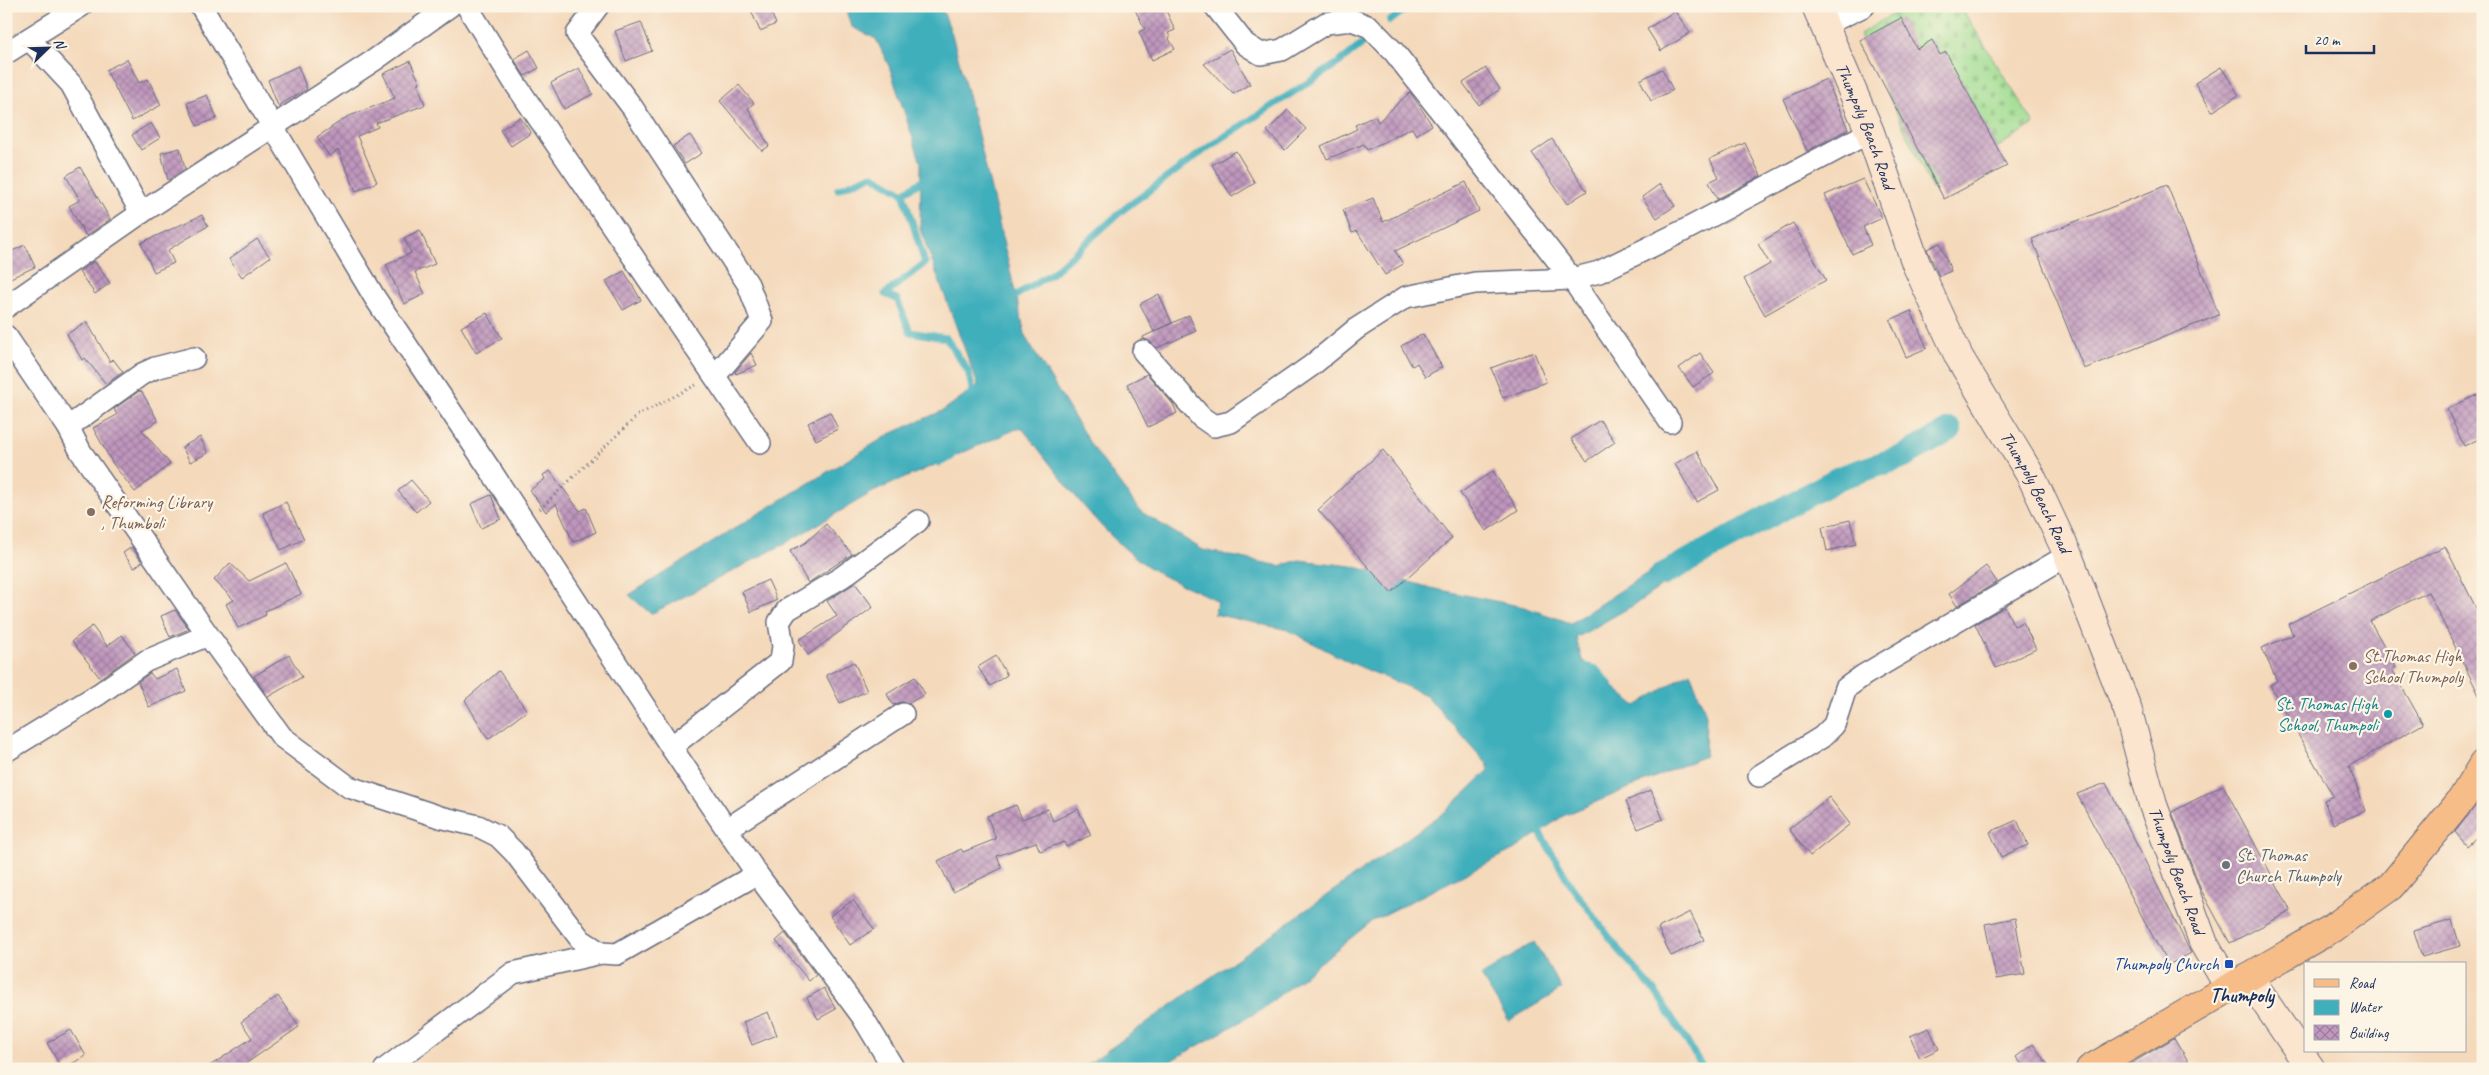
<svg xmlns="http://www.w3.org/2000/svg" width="2489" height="1075" font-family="Caveat,sans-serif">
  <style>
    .cemetery { fill: url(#cemetery-stones); stroke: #5c8677 }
    .water { fill: #40afbc; stroke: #2e6f8d }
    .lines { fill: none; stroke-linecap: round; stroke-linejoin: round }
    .stream { stroke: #40afbc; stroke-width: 7 }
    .canal { stroke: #40afbc; stroke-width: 24 }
    .building { fill: url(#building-cross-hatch) }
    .minor-casing { stroke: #676a7f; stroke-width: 24 }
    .secondary-casing { stroke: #676a7f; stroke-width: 30 }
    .primary-casing { stroke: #676a7f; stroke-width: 30 }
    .path { stroke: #676a7f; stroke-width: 3; stroke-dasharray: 1 4; stroke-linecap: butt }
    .minor { stroke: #fff; stroke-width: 21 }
    .secondary { stroke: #fce5cf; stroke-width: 28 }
    .primary { stroke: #f7bd88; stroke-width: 28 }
    .education-dot { fill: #8d6e63; stroke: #fcf5e5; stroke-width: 2 }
    .culture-dot { fill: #0f9aa8; stroke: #fcf5e5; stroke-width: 2 }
    .worship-dot { fill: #6b7280; stroke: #fcf5e5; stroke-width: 2 }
    .transit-dot { fill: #1a4fb4; stroke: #fcf5e5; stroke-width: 2 }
    .labels { text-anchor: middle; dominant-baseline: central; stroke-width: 4.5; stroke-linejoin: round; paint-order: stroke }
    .street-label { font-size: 18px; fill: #1b2f5e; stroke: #fcf5e5 }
    .education-label { font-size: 18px; fill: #785e54; stroke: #fcf5e5; text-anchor: start }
    .culture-label { font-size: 18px; fill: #0d838f; stroke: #fcf5e5; text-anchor: end }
    .worship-label { font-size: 18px; fill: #5b616d; stroke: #fcf5e5; text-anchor: start }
    .transit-label { font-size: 18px; fill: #164399; stroke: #fcf5e5; text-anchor: end }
    .quarter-label { font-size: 20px; font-weight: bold; fill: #1b2f5e; stroke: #fcf5e5 }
  </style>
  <defs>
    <pattern id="cemetery-stones" width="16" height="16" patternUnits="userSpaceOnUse" patternTransform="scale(1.25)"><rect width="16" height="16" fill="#9edc90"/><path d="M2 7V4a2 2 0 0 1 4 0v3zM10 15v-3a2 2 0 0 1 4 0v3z" fill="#88bd7f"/></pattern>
    <pattern id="building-cross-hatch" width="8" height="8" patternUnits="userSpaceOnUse" patternTransform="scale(1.25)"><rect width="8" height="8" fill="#c097bd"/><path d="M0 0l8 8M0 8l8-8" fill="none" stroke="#9b7c9d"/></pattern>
  </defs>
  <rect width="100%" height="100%" fill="#fcf5e5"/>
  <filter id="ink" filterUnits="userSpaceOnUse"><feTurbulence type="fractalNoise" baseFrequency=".02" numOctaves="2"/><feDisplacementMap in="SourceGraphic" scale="10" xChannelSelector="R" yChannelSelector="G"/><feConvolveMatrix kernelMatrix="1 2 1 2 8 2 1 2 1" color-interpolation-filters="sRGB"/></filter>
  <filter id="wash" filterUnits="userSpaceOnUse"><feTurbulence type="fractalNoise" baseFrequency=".0096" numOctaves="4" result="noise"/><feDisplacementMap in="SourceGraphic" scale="20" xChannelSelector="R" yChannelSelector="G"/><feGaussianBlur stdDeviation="1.12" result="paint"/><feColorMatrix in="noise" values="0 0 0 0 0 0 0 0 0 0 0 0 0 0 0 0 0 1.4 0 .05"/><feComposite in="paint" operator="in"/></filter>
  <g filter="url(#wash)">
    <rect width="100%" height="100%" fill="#f4d9bb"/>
    <polygon class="cemetery" points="1906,6 1960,6 2034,124 1932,189 1860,34"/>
    <g class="water">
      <path d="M844,6H941L952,34L975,122L1026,338L1091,445L1140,511L1203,550L1280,566L1299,560L1352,566L1431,588L1524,607L1571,623L1681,551L1694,564L1634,605L1576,638L1582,660L1636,706L1690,672L1706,714L1705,756L1563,816L1519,847L1372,921L1261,1010L1157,1069H1081L1446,811L1489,770L1487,764L1426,695L1347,661L1288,630L1214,614L1218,602C1197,589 1173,583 1153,570C1099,535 1061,476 1021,427L873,492L786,543L651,614L629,595L740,525L890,434L944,410L978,385L920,229L921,163L889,66L876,39L852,27Z"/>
      <polygon points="1534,942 1562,989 1509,1021 1481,976"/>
    </g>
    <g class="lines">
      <g class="stream">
        <polyline points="1390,21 1410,6"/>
        <polyline points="838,189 872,175 903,193 927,178"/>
        <polyline points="903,193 925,263 885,294 897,299 910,332 946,338 968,371 974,397"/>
        <polyline points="1007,301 1052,273 1124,209 1210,146 1340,62 1361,45"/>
        <polyline points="939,463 951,457"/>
        <polyline points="1584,666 1596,669 1610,685"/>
        <polyline points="1536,826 1572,887 1619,950 1657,994 1704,1069"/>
      </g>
      <polyline class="canal" points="1662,575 1839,478 1902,457 1950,430"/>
    </g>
    <g id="blocks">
      <g class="building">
        <polygon points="749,6 768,6 776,24 760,31"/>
        <polygon points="1133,6 1164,6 1175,30 1168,33 1170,37 1169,39 1175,49 1152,60 1139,32 1145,29"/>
        <polygon points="1675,11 1690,33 1661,51 1647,29"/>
        <polygon points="1901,18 1917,49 1932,40 1940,55 1946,52 2007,166 1944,199 1860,40"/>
        <polygon points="641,22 652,51 626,61 615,31"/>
        <polygon points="1230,49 1250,84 1233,94 1204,64"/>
        <polygon points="529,50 539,68 525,76 514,59"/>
        <polygon points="127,59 139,83 148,79 161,105 132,121 106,70"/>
        <polygon points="410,61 420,83 418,84 425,105 376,123 378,127 357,136 377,182 356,191 338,150 329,156 317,137 347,117 395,98 383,74"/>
        <polygon points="298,66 307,89 278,106 268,80"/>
        <polygon points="2221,67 2239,95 2212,112 2195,83"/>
        <polygon points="579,68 593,94 564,109 551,83"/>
        <polygon points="1486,68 1500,89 1479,105 1463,83"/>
        <polygon points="1662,69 1673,90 1651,101 1640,80"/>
        <polygon points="1826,79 1848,129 1807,151 1783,99"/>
        <polygon points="739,85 754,103 748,108 769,146 762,151 720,101"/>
        <polygon points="1410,92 1432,125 1416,135 1412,128 1367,150 1364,144 1327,159 1321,146 1357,129 1355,125 1375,116 1378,122"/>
        <polygon points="207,95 217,118 197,126 187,103"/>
        <polygon points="1288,110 1306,129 1285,150 1267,131"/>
        <polygon points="520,117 531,133 511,146 500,130"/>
        <polygon points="151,123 160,138 141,150 132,135"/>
        <polygon points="690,135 702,153 685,164 673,146"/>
        <polygon points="1552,139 1587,191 1567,204 1532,153"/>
        <polygon points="1745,143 1761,176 1717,199 1709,182 1719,177 1710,159"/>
        <polygon points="180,148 185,169 168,180 161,153"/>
        <polygon points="1236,151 1255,183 1232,197 1212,165"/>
        <polygon points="80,167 110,219 86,236 69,206 80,200 66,176"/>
        <polygon points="1863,179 1882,218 1863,227 1871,245 1852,254 1825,195"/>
        <polygon points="1466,182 1479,211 1395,251 1403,264 1385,275 1357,231 1352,233 1343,210 1373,198 1383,222"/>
        <polygon points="1660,184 1675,206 1657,218 1642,197"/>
        <polygon points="2167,185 2219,315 2084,369 2032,239"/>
        <polygon points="202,215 208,226 168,250 174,263 154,272 141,243"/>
        <polygon points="1793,223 1826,280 1765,315 1744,279 1770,264 1758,244"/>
        <polygon points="420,230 435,264 415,272 425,294 404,304 386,265 411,253 404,238"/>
        <polygon points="257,239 270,257 242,277 229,259"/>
        <polygon points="1940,243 1951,271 1939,276 1927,249"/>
        <polygon points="25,245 35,267 6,280 6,254"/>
        <polygon points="94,261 110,283 95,294 79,272"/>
        <polygon points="624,271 641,300 623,310 606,281"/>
        <polygon points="1159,294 1172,323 1154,332 1140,304"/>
        <polygon points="1911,311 1927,348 1906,357 1890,320"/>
        <polygon points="487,313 502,338 476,353 461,327"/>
        <polygon points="1189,315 1196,331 1157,348 1144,339 1143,337"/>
        <polygon points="87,322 110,362 113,359 123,372 106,384 85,358 82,360 67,334"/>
        <polygon points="1423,334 1442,367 1425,377 1417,363 1412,366 1401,346"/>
        <polygon points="1534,352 1546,382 1503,398 1491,368"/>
        <polygon points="751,353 757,365 736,374 735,372"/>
        <polygon points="1700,353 1714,373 1693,387 1679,368"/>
        <polygon points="1147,374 1173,404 1177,413 1148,427 1127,384"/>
        <polygon points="139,391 142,392 158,421 142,430 170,464 135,492 113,464 93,428 117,415 114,409"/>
        <polygon points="2483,392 2483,437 2464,446 2447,409"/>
        <polygon points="830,412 838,429 816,440 808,423"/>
        <polygon points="1600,420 1615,442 1587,461 1571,439"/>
        <polygon points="200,437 208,453 190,462 182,447"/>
        <polygon points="1383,450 1452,538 1391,593 1318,510"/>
        <polygon points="1697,451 1719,490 1697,502 1675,464"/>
        <polygon points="550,471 580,511 586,508 596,532 573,542 556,504 546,512 530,490 545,479 543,475"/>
        <polygon points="1493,471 1518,510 1486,531 1460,493"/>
        <polygon points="411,480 429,501 416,512 398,491"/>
        <polygon points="491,495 501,519 481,528 471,504"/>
        <polygon points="286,502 304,539 281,550 263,513"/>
        <polygon points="1850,520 1856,544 1827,551 1822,527"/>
        <polygon points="826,524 852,554 808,583 790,551 805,543"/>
        <polygon points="2445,546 2483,622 2483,703 2428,592 2370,621 2396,667 2392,669 2423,724 2349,766 2366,811 2333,824 2324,800 2333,796 2270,685 2277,681 2262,648 2293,635 2288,624"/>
        <polygon points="132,547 142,562 134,568 123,553"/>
        <polygon points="230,563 249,581 286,563 301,594 265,611 266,615 238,628 226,604 234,600 214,580"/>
        <polygon points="1986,566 1997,582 1957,606 1949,594"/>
        <polygon points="768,580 777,600 751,612 742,592"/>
        <polygon points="855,583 873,607 808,655 799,640 837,616 827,601"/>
        <polygon points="2005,607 2014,626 2023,622 2036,649 1996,668 1975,624"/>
        <polygon points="175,610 189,629 170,637 161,616"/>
        <polygon points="92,626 107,646 122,635 135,653 100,678 72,641"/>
        <polygon points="289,655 302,677 268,697 254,676"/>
        <polygon points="996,656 1007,675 990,686 978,667"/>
        <polygon points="854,662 867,691 840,703 826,675"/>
        <polygon points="177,669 186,691 149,707 138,682 150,673 155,679"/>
        <polygon points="499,671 527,711 488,739 465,700"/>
        <polygon points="915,677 925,694 909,703 902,702 893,705 887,694"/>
        <polygon points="2106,783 2191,953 2168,965 2077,794"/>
        <polygon points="2223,785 2291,911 2230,943 2201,890 2172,812"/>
        <polygon points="1651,790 1663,819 1638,829 1626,801"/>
        <polygon points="2483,796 2483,831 2467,846 2455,832"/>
        <polygon points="1829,797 1850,824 1810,856 1789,829"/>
        <polygon points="1016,805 1022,819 1048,809 1053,821 1078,809 1091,835 1066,847 1064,842 1040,851 1036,842 997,856 1002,868 953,892 938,861 961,849 963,852 996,839 987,816"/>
        <polygon points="2017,820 2028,845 2001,857 1990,832"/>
        <polygon points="853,900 874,929 850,945 830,916"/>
        <polygon points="1690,912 1704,940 1671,956 1658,928"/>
        <polygon points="2015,918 2025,974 1996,979 1985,924"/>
        <polygon points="2452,920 2460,946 2422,957 2414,931"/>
        <polygon points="785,933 816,975 809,981 776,941"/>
        <polygon points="824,988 836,1009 818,1019 807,998"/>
        <polygon points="278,996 299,1027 238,1069 205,1069 252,1038 241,1022"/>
        <polygon points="768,1012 777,1035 752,1045 743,1022"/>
        <polygon points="1929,1028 1939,1049 1920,1058 1910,1036"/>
        <polygon points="71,1030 86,1056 62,1069 47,1043"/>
        <polygon points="2174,1038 2193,1069 2122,1069"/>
        <polygon points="2033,1044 2051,1069 2025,1069 2016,1057"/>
      </g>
    </g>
  </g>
  <g filter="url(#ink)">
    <use href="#blocks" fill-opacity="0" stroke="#676a7f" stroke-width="1"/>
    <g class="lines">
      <g class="minor-casing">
        <g id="minor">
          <polyline points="201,6 375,298 491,471 671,747 757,874 862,1016 894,1069"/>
          <polyline points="467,6 514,82 760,443"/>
          <polyline points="598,6 577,34 632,107 748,284 762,321 715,376"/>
          <polyline points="1215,6 1245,44 1261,54 1282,50 1326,23 1352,20 1370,27 1395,53 1572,279 1670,422"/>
          <polyline points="1824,25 1864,6"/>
          <polyline points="29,39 71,84 141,213"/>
          <polyline points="6,53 81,6"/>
          <polyline points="6,307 141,213 376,59 450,6"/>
          <polyline points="6,336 68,427 81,452 208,635 146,661 99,694 6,751"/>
          <polyline points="1143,351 1201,417 1214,426 1231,422 1311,366 1356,329 1406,297 1475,283 1572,279 1599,272 1685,230 1870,132"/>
          <polyline points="68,427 142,374 155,368 194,358"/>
          <polyline points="208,635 282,737 349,787 440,817 478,826 498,836 514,852 581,940 601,953 617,954 757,874"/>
          <polyline points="671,747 781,661 783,646 779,622 787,610 842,577 918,521"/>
          <polyline points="1759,776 1822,737 1834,725 1846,688 1864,675 2068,555"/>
          <polyline points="727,829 903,714"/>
          <polyline points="385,1069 513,973 601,953"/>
        </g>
      </g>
      <g class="secondary-casing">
        <g id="secondary">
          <path id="s1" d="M1816,6L1870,132L1916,264L1959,357L2031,476L2068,555L2128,711L2153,805L2204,944L2230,989"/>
          <polyline points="2248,977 2311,1069"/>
        </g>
      </g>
      <g class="primary-casing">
        <polyline id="primary" points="2090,1069 2331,929 2391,886 2462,799 2483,764"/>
      </g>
      <polyline class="path" points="540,509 638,415 696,385"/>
      <use href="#minor" class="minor"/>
      <use href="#secondary" class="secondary"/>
      <use href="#primary" class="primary"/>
    </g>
  </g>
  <g class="education-dot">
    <circle cx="91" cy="512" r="5"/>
    <circle cx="2353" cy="666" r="5"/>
  </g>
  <circle class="culture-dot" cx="2388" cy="714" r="5"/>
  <circle class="worship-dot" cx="2226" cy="865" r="5"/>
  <rect class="transit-dot" x="2224" y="959" width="10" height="10" rx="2.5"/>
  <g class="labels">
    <g class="street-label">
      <text stroke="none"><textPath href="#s1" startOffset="130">Thumpoly Beach Road</textPath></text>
      <text stroke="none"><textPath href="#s1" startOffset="535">Thumpoly Beach Road</textPath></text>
      <text stroke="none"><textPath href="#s1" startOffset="940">Thumpoly Beach Road</textPath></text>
    </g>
    <g class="education-label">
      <text x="101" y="502">Reforming Library<tspan x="101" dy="21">, Thumboli</tspan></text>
      <text x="2363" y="656">St.Thomas High<tspan x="2363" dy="21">School Thumpoly</tspan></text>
    </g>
    <g class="culture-label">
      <text x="2378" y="704">St. Thomas High<tspan x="2378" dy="21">School, Thumpoli</tspan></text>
    </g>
    <g class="worship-label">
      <text x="2236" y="855">St. Thomas<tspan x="2236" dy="21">Church Thumpoly</tspan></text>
    </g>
    <g class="transit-label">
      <text x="2219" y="964">Thumpoly Church</text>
    </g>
    <g class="quarter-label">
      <text x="2242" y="995">Thumpoly</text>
    </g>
  </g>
  <rect width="2489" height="1075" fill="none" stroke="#fcf5e5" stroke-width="25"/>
  <rect x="2304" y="962" width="162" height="90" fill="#fcf5e5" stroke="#a2a6af"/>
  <rect x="2314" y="979" width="25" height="8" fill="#f7bd88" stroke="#a2a6af"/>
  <text x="2349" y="988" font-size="15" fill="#1b2f5e">Road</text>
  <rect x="2314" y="1000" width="25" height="15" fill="#40afbc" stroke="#a2a6af"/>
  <text x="2349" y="1012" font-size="15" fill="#1b2f5e">Water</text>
  <rect x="2314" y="1025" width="25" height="15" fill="url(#building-cross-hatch)" stroke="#a2a6af"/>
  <text x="2349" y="1038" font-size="15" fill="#1b2f5e">Building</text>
  <g transform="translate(48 48) rotate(67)" stroke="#fcf5e5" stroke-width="4" paint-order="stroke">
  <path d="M0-4L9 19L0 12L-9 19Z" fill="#1b2f5e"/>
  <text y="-8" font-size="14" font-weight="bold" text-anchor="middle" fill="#1b2f5e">N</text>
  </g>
  <path d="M2306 45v8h68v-8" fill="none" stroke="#1b2f5e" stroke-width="2.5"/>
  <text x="2314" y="45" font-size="15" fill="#1b2f5e" stroke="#fcf5e5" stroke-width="4" paint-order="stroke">20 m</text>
</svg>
